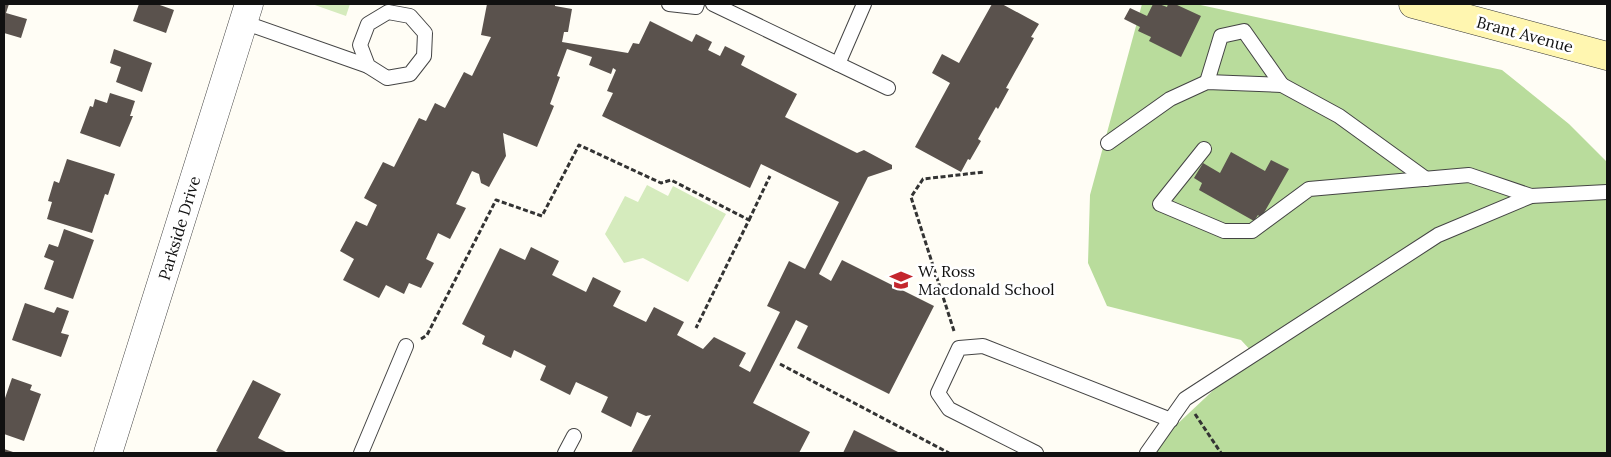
<svg xmlns="http://www.w3.org/2000/svg" width="1611" height="457" font-family="Lora,serif">
  <style>
    .green { fill: #d5ebbd }
    .forest { fill: #b9dc9c }
    .building { fill: #5a524d }
    .lines { fill: none; stroke-linecap: round; stroke-linejoin: round }
    .lane-casing { stroke: #444; stroke-width: 16 }
    .street-casing { stroke: #444; stroke-width: 29 }
    .secondary-casing { stroke: #333; stroke-width: 29 }
    .path { stroke: #333; stroke-width: 3; stroke-dasharray: 5 2.5; stroke-linecap: butt }
    .lane { stroke: #fff; stroke-width: 14 }
    .street { stroke: #fff; stroke-width: 28 }
    .secondary { stroke: #fff6b0; stroke-width: 28 }
    .labels { text-anchor: middle; dominant-baseline: central; stroke-width: 5; stroke-linejoin: round; paint-order: stroke }
    .street-label { font-size: 16px; fill: #111; stroke: #fff }
    .poi-label { font-size: 16px; fill: #111; stroke: #fff; text-anchor: start }
  </style>
  <rect width="100%" height="100%" fill="#fffdf5"/>
  <g class="green">
    <polygon points="312,4 350,4 346,16"/>
    <polygon points="647,185 668,196 673,186 726,214 688,282 643,258 624,263 605,234 625,196 638,202"/>
  </g>
  <polygon class="forest" points="1142,4 1196,4 1502,70 1569,124 1607,162 1607,453 1150,453 1156,444 1253,353 1241,340 1107,306 1088,263 1090,195"/>
  <g class="building">
    <polygon points="4,4 9,4 6,13 27,19 21,38 4,33"/>
    <polygon points="139,4 157,4 174,10 166,33 133,21"/>
    <polygon points="487,4 555,4 555,6 572,9 568,32 564,32 562,42 628,53 633,43 639,44 650,21 692,42 696,34 712,42 708,50 720,56 725,46 745,56 741,65 797,94 785,117 857,153 864,150 892,165 892,169 868,177 819,274 831,281 842,260 934,306 889,394 797,348 808,326 796,320 753,403 810,432 799,453 631,453 651,415 646,416 637,412 631,427 601,412 608,397 576,382 570,395 540,380 546,366 514,350 511,358 482,344 485,336 462,324 500,248 525,260 531,247 559,261 552,275 586,292 593,277 621,291 613,306 646,322 654,307 684,322 677,335 703,349 714,337 746,353 739,366 750,372 780,312 767,306 789,261 805,269 839,202 761,164 750,188 602,116 613,93 607,91 616,70 613,68 611,74 589,65 592,57 567,49 557,76 560,77 550,104 554,106 537,147 503,133 506,156 489,187 481,183 479,174 472,171 456,204 466,208 450,239 438,233 426,259 434,263 421,288 409,283 404,294 386,285 379,298 343,280 354,259 340,251 356,221 367,226 377,205 364,198 383,162 394,167 419,118 426,121 435,103 445,108 464,72 472,76 491,37 481,35"/>
    <polygon points="992,4 1002,4 1039,24 1031,37 1034,38 1006,88 1009,89 998,109 996,107 978,139 981,141 970,160 968,159 961,172 915,147 950,83 932,73 942,54 959,63"/>
    <polygon points="1153,4 1159,4 1167,7 1168,4 1175,4 1201,16 1181,57 1149,41 1151,37 1138,31 1140,27 1124,19 1130,8 1147,16"/>
    <polygon points="114,49 152,63 142,92 116,82 121,67 110,63"/>
    <polygon points="110,93 135,101 130,116 133,116 120,147 80,133 90,106 93,107 95,99 107,103"/>
    <polygon points="1231,152 1265,171 1271,160 1289,169 1261,218 1258,215 1254,221 1199,190 1202,183 1194,178 1203,163 1220,173"/>
    <polygon points="67,159 115,174 108,195 105,194 92,233 47,219 52,202 48,201 54,181 59,183"/>
    <polygon points="64,229 94,240 73,299 44,289 54,261 44,257 49,244 58,247"/>
    <polygon points="25,303 54,313 57,307 69,311 61,333 69,335 61,357 12,340"/>
    <polygon points="12,378 32,385 30,390 41,394 24,441 4,434 4,401"/>
    <polygon points="253,380 281,394 258,438 288,453 220,453 216,451"/>
    <polygon points="854,430 900,453 843,453"/>
    <polygon points="4,449 16,453 4,453"/>
  </g>
  <g class="lines">
    <g class="lane-casing">
      <g id="lane">
        <polyline points="669,4 696,7 697,4"/>
        <polyline points="713,4 888,88"/>
        <polygon points="388,12 410,16 425,33 424,56 410,74 387,78 368,66 360,45 368,24"/>
        <polyline points="243,22 368,66"/>
        <polyline points="838,64 864,4"/>
        <polyline points="1207,82 1221,36 1244,31 1282,85"/>
        <polyline points="1108,143 1170,99 1207,82 1282,85 1339,116 1426,179"/>
        <polyline points="1204,149 1160,204 1224,231 1252,231 1309,189 1469,175 1531,196"/>
        <polyline points="361,453 406,346"/>
        <polyline points="565,453 574,436"/>
        <polyline points="1036,453 949,409 938,393 959,348 983,346 1171,420"/>
        <polyline points="1147,453 1185,399 1438,235 1531,196 1607,192"/>
      </g>
    </g>
    <g class="street-casing">
      <polyline id="street" points="108,453 249,4"/>
    </g>
    <g class="secondary-casing">
      <polyline id="secondary" points="1413,4 1607,56"/>
    </g>
    <g class="path">
      <polyline points="749,220 770,176"/>
      <polyline points="954,331 911,197 923,179 984,172"/>
      <polyline points="421,339 427,335 496,200 542,216 579,145 661,183 671,180 749,220 696,328"/>
      <polyline points="780,364 949,453"/>
      <polyline points="1195,414 1221,453"/>
    </g>
    <use href="#lane" class="lane"/>
    <use href="#street" class="street"/>
    <use href="#secondary" class="secondary"/>
  </g>
  <defs>
    <g id="school-bare" transform="scale(1.725)"><path d="M0-5L7-2L0 1L-7-2ZM-4 1L0 2.5L4 1V4Q0 6-4 4Z" fill="#c4262e" stroke="#fff" stroke-width="2.5" paint-order="stroke"/></g>
  </defs>
  <g fill-rule="evenodd">
    <use href="#school-bare" x="901" y="280"/>
  </g>
  <g class="labels">
    <g class="street-label">
      <text transform="translate(1525 34) rotate(15)">Brant Avenue</text>
      <text transform="translate(179 228) rotate(-73)">Parkside Drive</text>
    </g>
    <g class="poi-label">
      <text x="918" y="271">W. Ross<tspan x="918" dy="18">Macdonald School</tspan></text>
    </g>
  </g>
  <rect width="1611" height="457" fill="none" stroke="#111111" stroke-width="10"/>
</svg>
